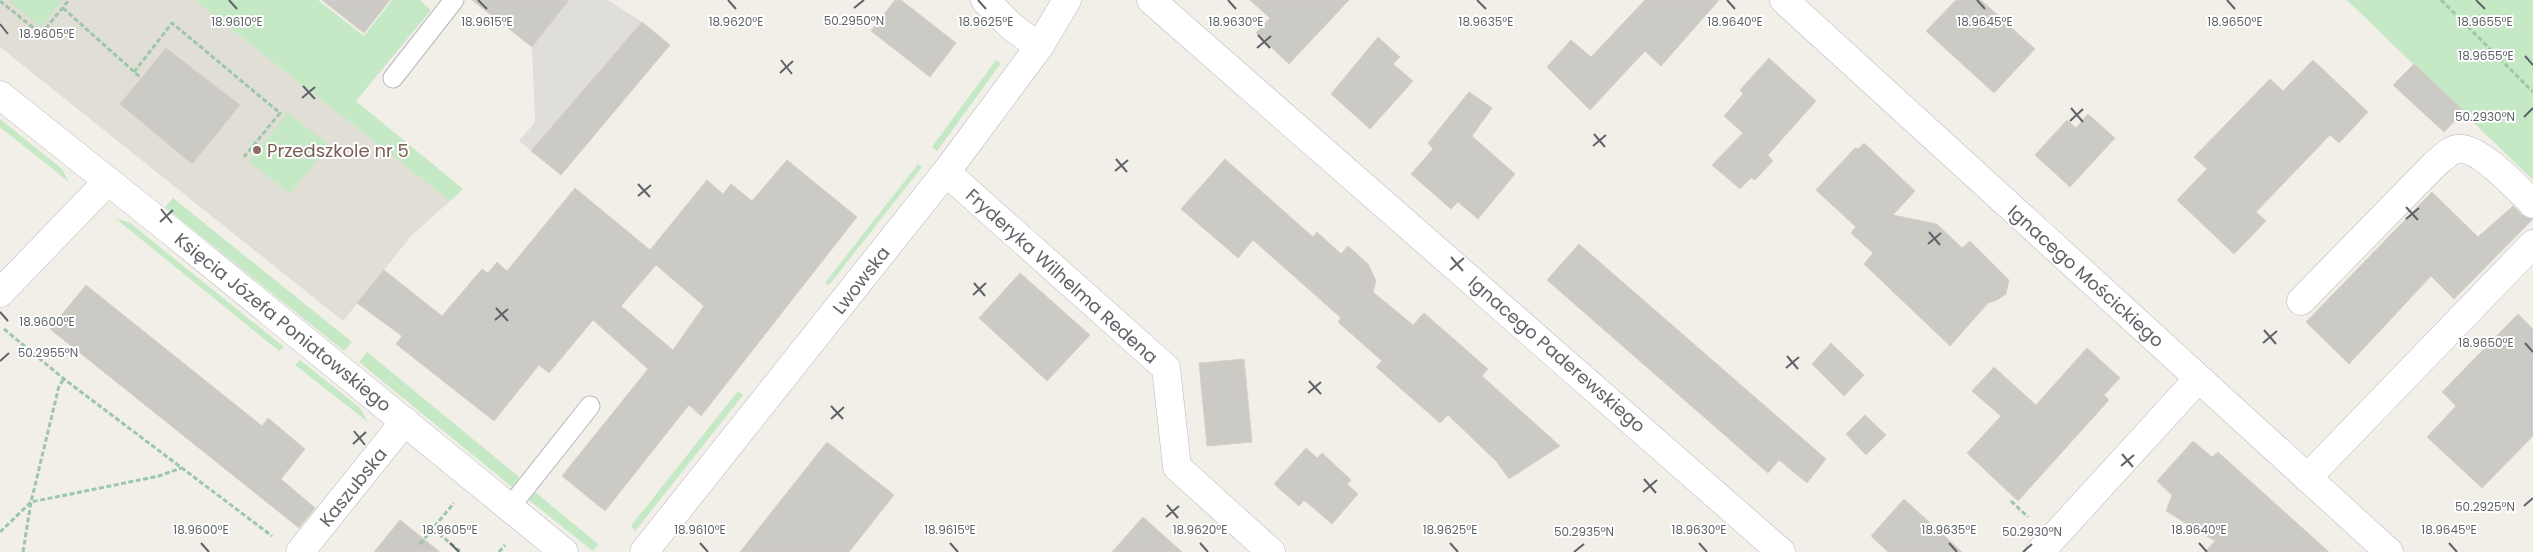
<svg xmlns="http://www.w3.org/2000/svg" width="2533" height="552" font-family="Poppins,sans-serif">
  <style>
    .industrial { fill: #e0deda }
    .education { fill: #e1ded6 }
    .green { fill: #c5e8c5 }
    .building { fill: #cccac5; stroke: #d6d1c6; fill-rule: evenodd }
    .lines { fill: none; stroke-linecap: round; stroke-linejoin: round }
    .lane-casing { stroke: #b5b8bc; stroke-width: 21 }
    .street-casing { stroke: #b5b8bc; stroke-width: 29 }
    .path { stroke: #9cc7a9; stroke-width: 3; stroke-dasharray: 5 2.5; stroke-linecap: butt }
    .lane { stroke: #fff; stroke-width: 19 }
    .street { stroke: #fff; stroke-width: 28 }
    .ticks { fill: none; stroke: #5f6368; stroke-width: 2 }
    .education-dot { fill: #8d6e63; stroke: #fff; stroke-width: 2 }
    .labels { text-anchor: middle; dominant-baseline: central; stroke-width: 4; stroke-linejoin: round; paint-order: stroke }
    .education-label { font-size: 18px; fill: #785e54; stroke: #fff; text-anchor: start }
    .street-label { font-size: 18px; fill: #5f6368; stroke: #fff }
    .ticks-label { font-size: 12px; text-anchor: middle; fill: #5f6368; stroke: #fff; stroke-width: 4; stroke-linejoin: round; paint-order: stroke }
  </style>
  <rect width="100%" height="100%" fill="#f1efe8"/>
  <polygon class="industrial" points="472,0 608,0 642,22 670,45 628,94 538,156 519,141 535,122 532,47"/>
  <polygon class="education" points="0,0 194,0 450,201 412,235 343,321 0,47"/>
  <g class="green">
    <polygon points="8,0 62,0 41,27"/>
    <polygon points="194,0 318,0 364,36 392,0 420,0 431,10 356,101 463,189 450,201"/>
    <polygon points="2347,0 2533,0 2533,180"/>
    <polygon points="996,60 1001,63 937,151 932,147"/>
    <polygon points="288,112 329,145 290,194 249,161"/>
    <polygon points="0,119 62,169 69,182 0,127"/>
    <polygon points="918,164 922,167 829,285 825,283"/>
    <polygon points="173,198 352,342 344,351 165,207"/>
    <polygon points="115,218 130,223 284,347 279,351"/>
    <polygon points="367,352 519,477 512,487 359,362"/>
    <polygon points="300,360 360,408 368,422 295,365"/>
    <polygon points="738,391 743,395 635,531 631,526"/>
    <polygon points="535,492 598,544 593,551 529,500"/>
  </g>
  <g class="building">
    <polygon points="322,0 390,0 364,33"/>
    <polygon points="472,0 569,0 532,47"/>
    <polygon points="895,0 901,0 956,43 930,77 871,31"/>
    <polygon points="1250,0 1349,0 1289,64 1256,33 1270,18"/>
    <polygon points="1645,0 1719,0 1661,66 1645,51 1590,110 1547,67 1571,40 1591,57"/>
    <polygon points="1956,0 1981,0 2035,49 1994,93 1926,31"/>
    <polygon points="642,22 670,45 561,175 531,151"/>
    <polygon points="1378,37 1400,57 1393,64 1413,81 1370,129 1331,94"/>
    <polygon points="166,48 240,105 192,164 120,104"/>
    <polygon points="1769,58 1816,101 1768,155 1773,161 1755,180 1751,178 1740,189 1712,165 1743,133 1724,116 1743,94 1740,90"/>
    <polygon points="2313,60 2368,112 2339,143 2330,135 2256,212 2266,221 2234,254 2177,200 2207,169 2194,157 2270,79 2283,91"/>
    <polygon points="2414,64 2464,111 2444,132 2393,85"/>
    <polygon points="1469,92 1492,108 1472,136 1515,174 1478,219 1458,202 1451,209 1411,174 1433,149 1428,143"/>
    <polygon points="2088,114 2115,138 2070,187 2035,155 2067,120 2076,128"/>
    <polygon points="1864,143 1915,191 1893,215 1937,224 1962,248 1970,241 2009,280 2006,294 1997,300 1988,303 1950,346 1864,264 1873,253 1851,233 1856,227 1816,190 1855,148 1858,149"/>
    <polygon points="1225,159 1313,237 1317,232 1341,254 1348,246 1368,264 1376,281 1373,292 1413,325 1424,313 1488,369 1482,376 1560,446 1509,479 1497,462 1448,415 1440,423 1376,367 1382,361 1338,322 1341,318 1253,240 1238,258 1181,209"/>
    <path d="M787,160L857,217L701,416L689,405L605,511L562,476L648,369L593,320L549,373L539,365L494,421L396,344L402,336L357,303L384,270L442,316L482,269L488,273L497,262L507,271L575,188L650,250L707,180L723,194L731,184L752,201ZM656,265L704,306L673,350L621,306Z"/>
    <polygon points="2432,192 2478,237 2513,206 2522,215 2533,219 2454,299 2431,276 2349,364 2306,322"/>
    <polygon points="1579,244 1826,459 1807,483 1779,460 1768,473 1547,280"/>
    <polygon points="1020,273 1090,335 1047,381 979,318"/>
    <polygon points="86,285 262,426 268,418 305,449 281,479 315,508 299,528 50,329"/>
    <polygon points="2518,314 2533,329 2533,436 2482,488 2427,437 2456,406 2442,392"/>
    <polygon points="1831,343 1864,375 1844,396 1812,364"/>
    <polygon points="2087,348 2120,378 2104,395 2109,400 2018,501 1967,453 2001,416 1972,391 1994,367 2036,405"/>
    <polygon points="1244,359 1252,442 1207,446 1199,363"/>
    <polygon points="1865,415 1886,435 1866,455 1846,434"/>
    <polygon points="2193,441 2212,457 2218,452 2329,552 2205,552 2215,541 2166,511 2172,495 2157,481"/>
    <polygon points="827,442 894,495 849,552 740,552"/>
    <polygon points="1306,448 1317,458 1322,453 1351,480 1347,484 1358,494 1332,524 1304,500 1299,506 1274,484"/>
    <polygon points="1904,499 1962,552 1888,552 1871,536"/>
    <polygon points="1143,517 1182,552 1112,552"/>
    <polygon points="400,520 440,552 374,552"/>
  </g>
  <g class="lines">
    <g class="lane-casing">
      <g id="lane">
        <polyline points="393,78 454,0"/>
        <polyline points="510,507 590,406"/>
      </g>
    </g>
    <g class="street-casing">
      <g id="street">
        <polyline points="985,0 1011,26 1039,47"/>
        <polyline points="1151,0 1781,552"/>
        <polyline points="1784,0 2389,552"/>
        <polyline points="0,95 177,236 564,552"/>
        <polyline points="946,172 1166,368 1177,467 1271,552"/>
        <polyline points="0,293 107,182"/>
        <path d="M2301,301L2435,164C2441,160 2449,150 2457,149C2478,145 2518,189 2533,204"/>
        <polyline points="2307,478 2533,244"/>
        <polyline points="300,552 405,421"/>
        <polyline points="644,552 946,172 1039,47 1067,0"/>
        <polyline points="2040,552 2198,379"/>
      </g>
    </g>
    <g class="path">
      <polyline points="2441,0 2533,92"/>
      <polyline points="0,1 41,34 69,0"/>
      <polyline points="63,8 141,78"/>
      <polyline points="134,72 172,23 280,113 244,157"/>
      <polyline points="4,329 64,379 272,536"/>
      <polyline points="2011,501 2028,517"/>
      <polyline points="433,529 461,552"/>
      <polyline points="0,532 31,502 159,476 181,468"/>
      <polyline points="420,544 454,503"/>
      <polyline points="23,552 31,502 59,386 64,379"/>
      <polyline points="499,552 505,545"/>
    </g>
    <use href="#lane" class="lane"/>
    <use href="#street" class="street"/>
  </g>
  <path class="ticks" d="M229,0L237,9M478,0L487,9M728,0L736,9M978,0L986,9M1228,0L1236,9M1477,0L1486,9M1727,0L1735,9M1977,0L1985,9M2227,0L2235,9M2476,0L2485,9M854,8L864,0M0,24L8,34M1258,35L1270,48M1257,48L1271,36M2525,56L2533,65M781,60L792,74M780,73L793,61M303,86L315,99M302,98L315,87M2071,108L2083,122M2524,117L2533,108M2070,121L2083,109M1594,134L1605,147M1593,146L1606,135M1116,159L1127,172M1115,171L1128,160M638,184L650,197M638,196L651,185M2406,207L2418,220M161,209L172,223M2406,219L2419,208M160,222L173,210M1929,232L1940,245M1928,244L1941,233M1451,257L1463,271M1450,270L1464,258M974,283L985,296M973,295L986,283M496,308L508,321M0,312L8,321M495,320L508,309M2264,330L2276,344M2263,343L2277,331M2525,343L2533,352M1787,356L1798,369M0,361L9,353M1786,368L1799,357M1309,381L1321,394M1308,393L1321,382M831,406L843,419M831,419L844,407M354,431L365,445M353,444L366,432M2122,454L2133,467M2121,466L2134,455M1644,479L1656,493M1643,492L1657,480M1167,505L1178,518M2524,506L2533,498M1166,517L1179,506M201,543L209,552M450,543L459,552M700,543L708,552M950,543L958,552M1200,543L1208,552M1450,543L1458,552M1699,543L1707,552M1949,543L1957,552M2199,543L2207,552M2449,543L2457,552M1574,552L1584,544M2023,552L2032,544"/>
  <circle class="education-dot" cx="257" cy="150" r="5"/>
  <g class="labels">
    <g class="education-label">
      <text x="267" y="150">Przedszkole nr 5</text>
    </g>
    <g class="street-label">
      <text transform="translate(1062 276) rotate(42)">Fryderyka Wilhelma Redena</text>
      <text transform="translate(2086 276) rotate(42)">Ignacego Mościckiego</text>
      <text transform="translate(861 280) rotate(-52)">Lwowska</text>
      <text transform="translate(283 322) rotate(39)">Księcia Józefa Poniatowskiego</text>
      <text transform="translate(1557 354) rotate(41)">Ignacego Paderewskiego</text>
      <text transform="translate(353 487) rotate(-51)">Kaszubska</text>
    </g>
  </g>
  <g class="ticks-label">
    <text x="854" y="25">50.2950°N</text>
    <text x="2485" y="26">18.9655°E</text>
    <text x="237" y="26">18.9610°E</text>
    <text x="487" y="26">18.9615°E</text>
    <text x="736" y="26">18.9620°E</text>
    <text x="986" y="26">18.9625°E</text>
    <text x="1236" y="26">18.9630°E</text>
    <text x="1486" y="26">18.9635°E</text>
    <text x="1735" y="26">18.9640°E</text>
    <text x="1985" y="26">18.9645°E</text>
    <text x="2235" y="26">18.9650°E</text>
    <text x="47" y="38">18.9605°E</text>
    <text x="2486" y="60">18.9655°E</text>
    <text x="2485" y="121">50.2930°N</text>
    <text x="47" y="326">18.9600°E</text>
    <text x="2486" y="347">18.9650°E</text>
    <text x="48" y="357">50.2955°N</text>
    <text x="2485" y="511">50.2925°N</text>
    <text x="201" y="534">18.9600°E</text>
    <text x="450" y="534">18.9605°E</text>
    <text x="700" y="534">18.9610°E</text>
    <text x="950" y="534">18.9615°E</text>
    <text x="1200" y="534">18.9620°E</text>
    <text x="1450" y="534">18.9625°E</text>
    <text x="1699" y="534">18.9630°E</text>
    <text x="1949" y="534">18.9635°E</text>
    <text x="2199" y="534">18.9640°E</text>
    <text x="2449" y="534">18.9645°E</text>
    <text x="1584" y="536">50.2935°N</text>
    <text x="2032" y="536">50.2930°N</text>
  </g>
</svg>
